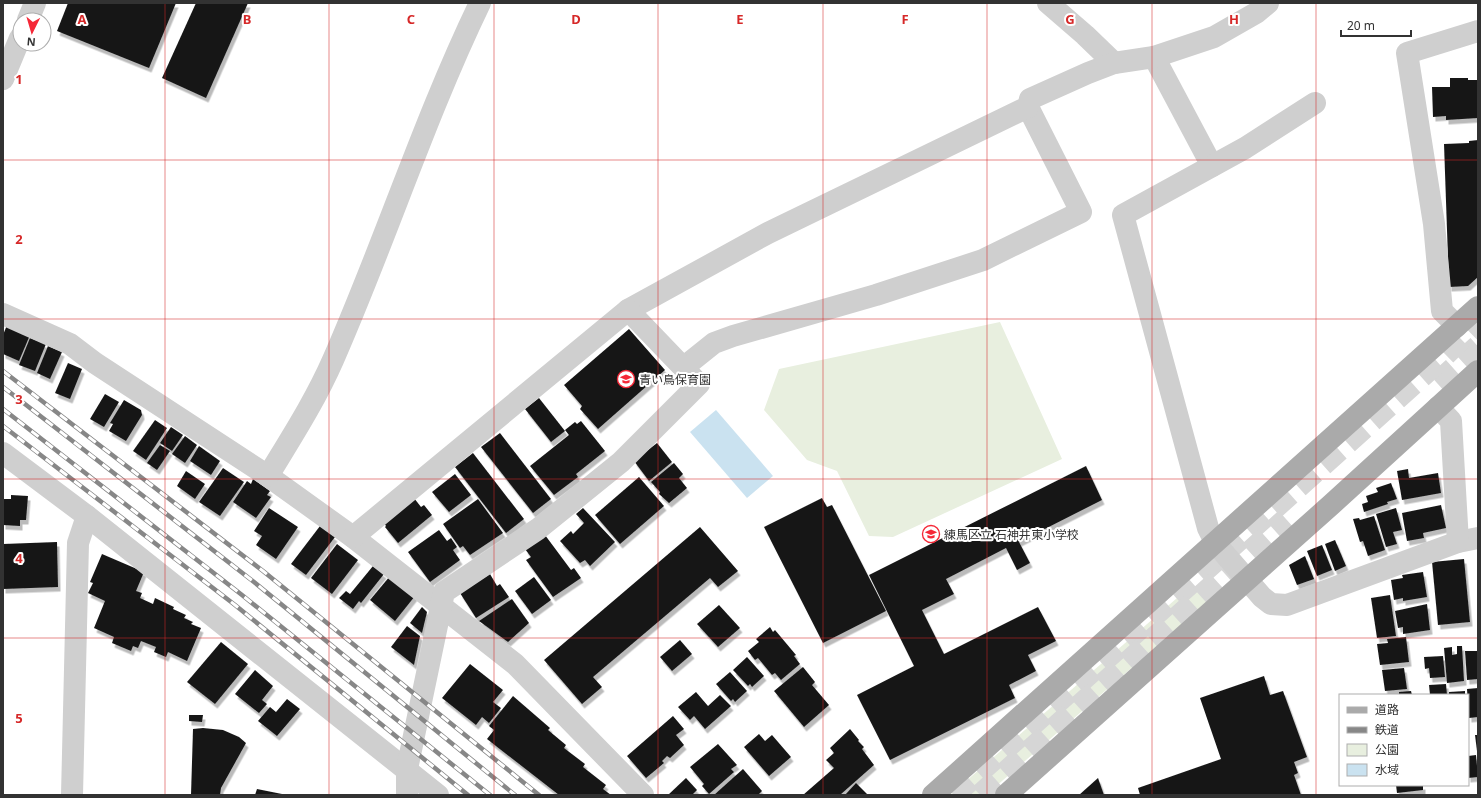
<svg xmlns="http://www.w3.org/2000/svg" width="1481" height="798" font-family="'Noto Sans','Noto Sans JP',sans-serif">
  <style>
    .green { fill: #e8efdf }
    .water { fill: #cae2f0 }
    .building { fill: #191919; filter: url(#shadow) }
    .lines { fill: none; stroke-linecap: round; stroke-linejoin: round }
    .major-tunnel { stroke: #d6d6d6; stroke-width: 22; stroke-dasharray: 22 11; stroke-linecap: butt }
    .minor { stroke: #cfcfcf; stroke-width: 22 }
    .major { stroke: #aaa; stroke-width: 22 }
    .rail-casing { stroke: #878787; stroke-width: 4.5 }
    .rail { stroke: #fff; stroke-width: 3; stroke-dasharray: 9; stroke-linecap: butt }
    .grid { fill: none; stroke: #d62828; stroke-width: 1; stroke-opacity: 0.55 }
    .labels { text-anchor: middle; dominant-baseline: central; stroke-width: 4; stroke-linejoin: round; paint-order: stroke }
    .poi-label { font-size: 12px; fill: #323232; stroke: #fff; text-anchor: start }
    .grid-label { font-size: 13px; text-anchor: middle; font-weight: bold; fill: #d62828; stroke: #fff; stroke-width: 4; stroke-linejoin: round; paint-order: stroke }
  </style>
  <defs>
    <filter id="shadow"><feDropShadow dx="2.5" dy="4.5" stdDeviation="0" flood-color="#0004"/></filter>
  </defs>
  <rect width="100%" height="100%" fill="#fff"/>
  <g class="green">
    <polygon points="1000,322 1062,459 893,537 869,536 837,471 807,460 764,410 779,369"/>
    <polygon points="1192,585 1207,602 986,795 950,795"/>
  </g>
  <polygon class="water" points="716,410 773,476 747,498 690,432"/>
  <g class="building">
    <polygon points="68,3 176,3 149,68 57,31"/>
    <polygon points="196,3 248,3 206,98 162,78"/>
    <polygon points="1450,78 1468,78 1468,80 1478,80 1478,118 1446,120 1446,116 1433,117 1432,87 1450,87"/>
    <polygon points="1478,140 1478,277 1468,286 1449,287 1444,144 1469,143 1469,141"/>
    <polygon points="7,325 30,335 19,361 3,354 3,335"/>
    <polygon points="629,329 665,370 598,429 580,409 582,406 564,385"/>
    <polygon points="30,338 46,344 35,371 19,365"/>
    <polygon points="48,346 62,352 50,379 37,373"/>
    <polygon points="68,363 82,369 70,399 55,393"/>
    <polygon points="105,394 119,402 104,427 90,419"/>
    <polygon points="539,398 565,431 551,442 525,409"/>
    <polygon points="124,400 141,410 142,415 126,441 109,431 113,424 110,423"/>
    <polygon points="155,420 167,428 146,460 133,451"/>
    <polygon points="581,421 605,451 576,474 578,477 554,495 530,466 569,435 565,430 575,422 577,424"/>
    <polygon points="171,427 183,435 172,451 160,443"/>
    <polygon points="500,433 551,499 533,513 481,447"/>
    <polygon points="185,436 197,445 185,463 172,454"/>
    <polygon points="657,443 672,462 649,481 634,461"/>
    <polygon points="160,445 170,451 157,470 147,463"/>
    <polygon points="199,446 220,461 211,475 190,461"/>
    <polygon points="473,453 524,519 506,533 455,467"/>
    <polygon points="674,463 683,474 679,478 687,488 669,503 659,494 660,492 651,482"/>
    <polygon points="1086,466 1102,500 1019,542 1030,563 1017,570 1006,548 946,579 954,594 922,610 944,654 1038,607 1056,641 1028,655 1036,671 1009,685 1015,698 890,760 857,695 914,666 869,575"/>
    <polygon points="223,468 244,482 220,516 199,502"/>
    <polygon points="1408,469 1409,478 1438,473 1441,493 1402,500 1397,471"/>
    <polygon points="186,471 205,484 195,499 177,486"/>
    <polygon points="455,474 471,495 449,512 432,492"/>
    <polygon points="639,477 664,506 620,544 595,515"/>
    <polygon points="253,479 270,491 267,495 271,497 256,518 233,502 247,481 251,484"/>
    <polygon points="1391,483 1397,499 1387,502 1388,504 1364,512 1362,504 1368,502 1366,496 1378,492 1376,488"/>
    <polygon points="11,495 28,496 26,520 20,520 20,526 3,525 3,499 11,499"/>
    <polygon points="414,498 421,507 424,505 432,515 398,543 385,527 386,526 384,523"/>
    <polygon points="822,498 827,507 832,505 886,611 823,643 764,527"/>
    <polygon points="478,499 503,533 470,555 463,546 460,548 443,524"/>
    <polygon points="1441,505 1446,528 1423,533 1424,538 1407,541 1402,513"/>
    <polygon points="269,508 298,527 276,559 256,545 262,536 254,531"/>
    <polygon points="583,508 615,542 590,566 585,560 580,563 560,541 571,531 573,534 584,523 576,514"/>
    <polygon points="1396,508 1402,530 1393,532 1397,544 1386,547 1376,514"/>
    <polygon points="1374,516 1385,550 1368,556 1363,541 1360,542 1353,519 1359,518 1360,520"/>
    <polygon points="320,526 335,537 306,575 291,564"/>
    <polygon points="700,527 738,571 718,587 710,578 593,677 602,687 582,704 544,660"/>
    <polygon points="439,530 447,541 451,538 457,547 453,550 460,560 430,582 408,552"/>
    <polygon points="545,535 571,570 574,568 581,578 553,597 526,560 531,557 525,549"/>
    <polygon points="1335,540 1346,566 1335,571 1325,544"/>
    <polygon points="57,542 58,587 3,589 3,544"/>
    <polygon points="337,544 358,560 332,594 311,578"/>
    <polygon points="1322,545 1332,570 1317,576 1307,551"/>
    <polygon points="102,554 144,572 136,591 142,593 140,598 153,604 155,598 174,607 173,609 186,615 184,618 193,622 191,624 201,628 187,661 168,652 166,657 154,652 156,647 141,641 138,648 133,646 131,651 112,643 114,637 94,628 105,601 88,593 93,583 90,582"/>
    <polygon points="1305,556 1314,579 1297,585 1289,565"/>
    <polygon points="1464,559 1470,622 1438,625 1432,562"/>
    <polygon points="373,566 384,574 361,603 359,601 353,609 339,598 346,591 350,594"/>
    <polygon points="1423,572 1427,597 1403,601 1403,598 1394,600 1391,580 1403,578 1402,575"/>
    <polygon points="490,574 497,586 500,584 509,597 476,618 460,593"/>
    <polygon points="390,576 415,596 395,621 370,600"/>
    <polygon points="534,577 551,600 532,614 515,591"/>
    <polygon points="1390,595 1396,636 1377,638 1371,598"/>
    <polygon points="512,599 529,623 508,642 479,621"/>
    <polygon points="1427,604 1430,630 1403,634 1403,627 1398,628 1395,611"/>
    <polygon points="719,605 740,628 718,647 697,624"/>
    <polygon points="422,607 427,612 422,633 410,623"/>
    <polygon points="407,626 420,636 414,665 391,647"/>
    <polygon points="770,627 773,632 775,630 796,655 794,656 800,664 781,680 775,673 772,675 758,658 755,660 748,651 759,642 756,639"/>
    <polygon points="1406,637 1409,662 1380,665 1377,644 1388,643 1387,639"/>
    <polygon points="680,640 692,654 672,671 660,657"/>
    <polygon points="221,642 248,664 215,704 187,682"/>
    <polygon points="1457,646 1462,646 1464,681 1447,683 1444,648 1452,647 1452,655 1457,654"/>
    <polygon points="1465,651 1477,651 1478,679 1467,680"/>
    <polygon points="1443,656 1445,677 1430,678 1429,668 1425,669 1424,657"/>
    <polygon points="747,657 764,676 752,687 750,684 748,686 733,670"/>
    <polygon points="470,664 503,690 493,702 501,708 489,723 482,717 476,725 442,698"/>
    <polygon points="803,667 815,682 812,685 829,705 804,727 774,691"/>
    <polygon points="1404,668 1407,689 1385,691 1382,670"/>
    <polygon points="255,670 273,686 262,700 267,704 259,713 235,694"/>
    <polygon points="730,672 747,691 735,702 733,699 731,701 716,684"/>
    <polygon points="1264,676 1270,695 1283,691 1307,757 1294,762 1298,773 1294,775 1301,795 1140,795 1138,788 1221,759 1200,698"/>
    <polygon points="1446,684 1447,695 1430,695 1429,685"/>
    <polygon points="1478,688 1478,717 1469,718 1467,689"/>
    <polygon points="1411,691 1412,695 1399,695 1399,692"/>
    <polygon points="1465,691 1465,695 1449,695 1449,692"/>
    <polygon points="696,692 708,706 720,695 731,706 705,729 694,716 690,720 678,707"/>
    <polygon points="513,696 550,728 548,730 566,745 564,748 585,764 583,767 606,785 603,789 611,795 559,795 487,739 494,730 489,726"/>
    <polygon points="287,699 300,709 277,736 258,721 270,707 276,712"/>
    <polygon points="189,715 203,715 202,722 189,721"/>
    <polygon points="673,716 684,729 676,735 684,745 670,758 667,756 662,761 664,763 646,778 627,756"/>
    <polygon points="203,728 223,730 239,737 246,743 221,788 220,795 191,795 193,729"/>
    <polygon points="850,729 859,740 858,741 864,747 862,749 874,765 840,795 803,795 834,768 826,760 834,753 830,748"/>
    <polygon points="759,734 765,741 772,735 791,757 769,776 744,747"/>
    <polygon points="1475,735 1478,735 1478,751 1477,751"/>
    <polygon points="718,744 737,765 731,769 734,772 709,794 702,786 704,784 690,767"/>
    <polygon points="1476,755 1478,777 1468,778 1468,756"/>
    <polygon points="743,769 762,791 758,795 714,795"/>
    <polygon points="686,778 697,790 692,795 668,795"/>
    <polygon points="1098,778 1104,795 1079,795"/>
    <polygon points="856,783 868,795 845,795"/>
    <polygon points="1396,785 1423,785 1423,790 1397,793"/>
    <polygon points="257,789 282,794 282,795 255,795"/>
  </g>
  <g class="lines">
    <g class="major-tunnel">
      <polyline points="1437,383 1478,346"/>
      <polyline points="954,795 1438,362 1478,323"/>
      <polyline points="980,795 1286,519"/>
    </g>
    <g class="minor">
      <polyline points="1048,3 1085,35 1114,63"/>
      <polyline points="28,20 35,3"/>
      <polyline points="1154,57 1212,166"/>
      <polyline points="3,79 20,38"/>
      <polyline points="1315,103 1245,148 1123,215 1208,528 1216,544 1262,597 1271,604 1287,605 1458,542 1478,538"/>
      <polyline points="3,314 70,344 95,363 268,476 353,537 515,664 643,795"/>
      <polyline points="1457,326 1442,311 1434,224 1407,53 1478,31"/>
      <polyline points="684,367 714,343 733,336 876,295 983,260 1081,212 1028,107"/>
      <polyline points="1438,407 1451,421 1458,542"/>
      <polyline points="3,453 87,516 438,795"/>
      <path d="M268,476C291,438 315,401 333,360C385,242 424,119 480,3"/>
      <polyline points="353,537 628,310 768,233 1028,107 1030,99 1088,73 1114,63 1154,57 1214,37 1256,13 1268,3"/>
      <polyline points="72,795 78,543 87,516"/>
      <polyline points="407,795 407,769 444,592 538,529 621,462 699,384 628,310"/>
    </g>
    <g class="major">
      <polyline points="933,795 1478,307"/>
      <polyline points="1006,795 1332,504 1478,371"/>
    </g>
    <g class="rail-casing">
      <g id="rail">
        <polyline points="3,371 263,571 539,795"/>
        <polyline points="3,387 254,582 515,795"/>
        <polyline points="3,409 242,595 490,795"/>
        <polyline points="3,426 235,605 468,795"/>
      </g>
    </g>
    <use href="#rail" class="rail"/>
  </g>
  <path class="grid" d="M165,3V795M329,3V795M494,3V795M658,3V795M823,3V795M987,3V795M1152,3V795M1316,3V795M3,160H1478M3,319H1478M3,479H1478M3,638H1478"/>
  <defs>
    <g id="school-ring" transform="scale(0.9)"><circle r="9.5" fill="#fff" stroke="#f52837" stroke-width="1.5"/><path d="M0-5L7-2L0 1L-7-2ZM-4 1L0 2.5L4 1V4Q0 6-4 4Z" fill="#f52837"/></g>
  </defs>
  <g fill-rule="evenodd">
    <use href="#school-ring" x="626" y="379"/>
    <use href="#school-ring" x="931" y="534"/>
  </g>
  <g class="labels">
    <g class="poi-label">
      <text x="639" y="379">青い鳥保育園</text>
      <text x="944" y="534">練馬区立 石神井東小学校</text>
    </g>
  </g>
  <g class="grid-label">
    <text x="82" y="24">A</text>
    <text x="247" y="24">B</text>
    <text x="411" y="24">C</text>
    <text x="576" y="24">D</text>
    <text x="740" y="24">E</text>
    <text x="905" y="24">F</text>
    <text x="1070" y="24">G</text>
    <text x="1234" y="24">H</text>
    <text x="19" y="84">1</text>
    <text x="19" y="244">2</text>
    <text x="19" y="404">3</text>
    <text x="19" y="563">4</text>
    <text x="19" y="723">5</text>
  </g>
  <rect width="1481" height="798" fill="none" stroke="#323232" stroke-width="8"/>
  <rect x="1339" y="694" width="130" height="92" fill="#ffffff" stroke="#adadad"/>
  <rect x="1347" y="707" width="20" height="6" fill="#aaaaaa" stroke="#adadad"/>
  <text x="1375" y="714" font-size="12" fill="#323232">道路</text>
  <rect x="1347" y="727" width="20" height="6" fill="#878787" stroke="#adadad"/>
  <text x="1375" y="734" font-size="12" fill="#323232">鉄道</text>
  <rect x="1347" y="744" width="20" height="12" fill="#e8efdf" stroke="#adadad"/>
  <text x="1375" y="754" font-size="12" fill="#323232">公園</text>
  <rect x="1347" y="764" width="20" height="12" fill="#cae2f0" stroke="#adadad"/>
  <text x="1375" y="774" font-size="12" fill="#323232">水域</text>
  <g transform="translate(32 32) rotate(185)"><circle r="19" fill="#ffffff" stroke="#adadad"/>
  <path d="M0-3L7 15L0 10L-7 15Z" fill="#f52837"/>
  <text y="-6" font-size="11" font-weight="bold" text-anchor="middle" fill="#323232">N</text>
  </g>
  <path d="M1341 30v6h70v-6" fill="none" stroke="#323232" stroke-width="2"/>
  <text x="1347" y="30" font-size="12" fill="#323232" stroke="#ffffff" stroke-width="3" paint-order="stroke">20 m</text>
</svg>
